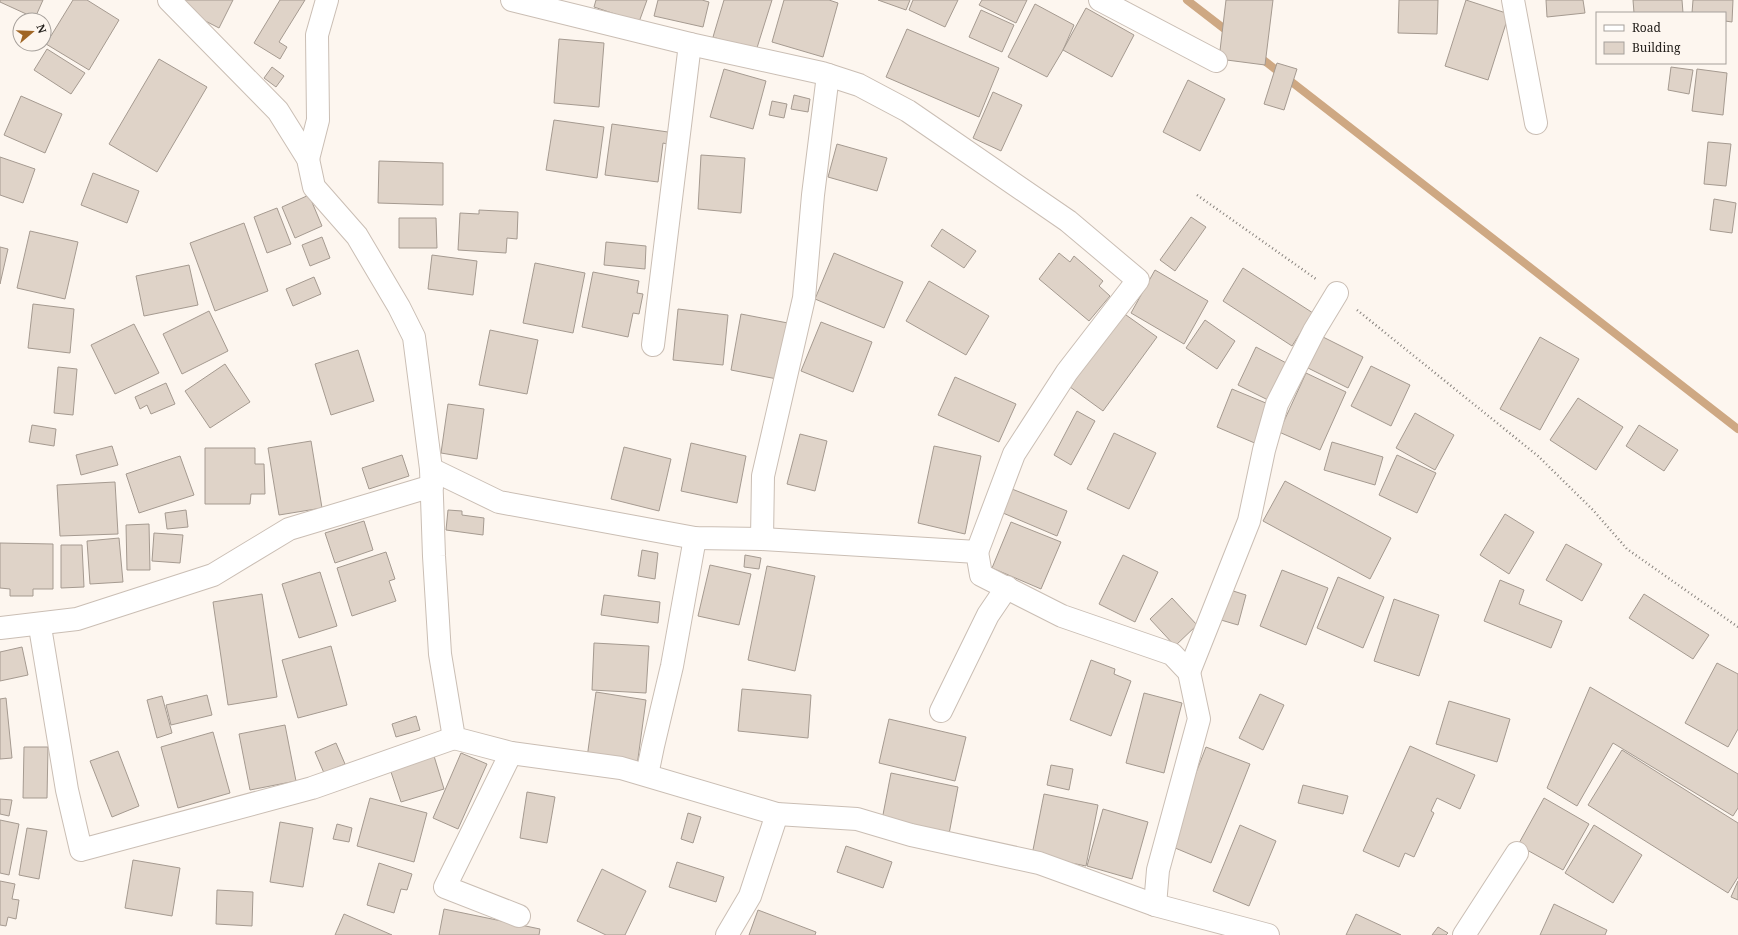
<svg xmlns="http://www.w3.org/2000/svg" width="1738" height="935" font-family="'Noto Serif',serif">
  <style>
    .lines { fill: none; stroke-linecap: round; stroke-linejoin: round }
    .stream { stroke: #cea883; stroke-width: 8 }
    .building { fill: #dfd3c8; stroke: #a59a90 }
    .minor-casing { stroke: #cabeb4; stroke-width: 24 }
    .path { stroke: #87827d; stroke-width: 2.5; stroke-dasharray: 1 3; stroke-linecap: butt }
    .minor { stroke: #fff; stroke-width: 22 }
  </style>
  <rect width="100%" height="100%" fill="#fdf6ef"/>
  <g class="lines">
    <g class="stream">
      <polyline points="1187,0 1231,34"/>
      <polyline points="1257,55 1738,429"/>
    </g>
  </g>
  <g class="building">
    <polygon points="0,0 43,0 35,18 0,2"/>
    <polygon points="73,0 87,0 119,20 89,70 46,44"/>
    <polygon points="185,0 233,0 219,28 180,8"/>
    <polygon points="280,0 305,0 279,42 287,47 280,59 254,43"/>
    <polygon points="596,0 647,0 639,22 594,7"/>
    <polygon points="658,0 702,0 709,2 703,27 654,16"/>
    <polygon points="724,0 772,0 756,51 713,37"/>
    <polygon points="784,0 829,0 838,3 823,57 772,42"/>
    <polygon points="878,0 910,0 906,10"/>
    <polygon points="913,0 958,0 945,27 909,10"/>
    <polygon points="982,0 1027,0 1016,23 979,5"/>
    <polygon points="1226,0 1273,0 1265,65 1219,59"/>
    <polygon points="1399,0 1438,0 1437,34 1398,33"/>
    <polygon points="1466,0 1509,14 1488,80 1445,66"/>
    <polygon points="1546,0 1583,0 1585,13 1547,17"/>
    <polygon points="1633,0 1682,0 1683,13 1634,13"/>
    <polygon points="1693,0 1733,0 1732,22 1725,21 1725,13 1692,13"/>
    <polygon points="1035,4 1074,25 1063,50 1047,77 1008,57"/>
    <polygon points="1086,8 1134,35 1112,77 1063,50"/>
    <polygon points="981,10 1014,25 1002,52 969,37"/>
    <polygon points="907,29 999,68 979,117 886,77"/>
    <polygon points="559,39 604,43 599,107 554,103"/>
    <polygon points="47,49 85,73 71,94 34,70"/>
    <polygon points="159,59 207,87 157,172 109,144"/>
    <polygon points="1277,63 1297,69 1284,110 1264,104"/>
    <polygon points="272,67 284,76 276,87 264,78"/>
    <polygon points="1671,67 1693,70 1689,94 1668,90"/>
    <polygon points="724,69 766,81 753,129 710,117"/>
    <polygon points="1697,69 1727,73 1723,115 1692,111"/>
    <polygon points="1188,80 1225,99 1200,151 1163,132"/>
    <polygon points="993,92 1022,105 1001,151 973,138"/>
    <polygon points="794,95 810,99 808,112 791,109"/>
    <polygon points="21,96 62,114 45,153 4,135"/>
    <polygon points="772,101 787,104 784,118 769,115"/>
    <polygon points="554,120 604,127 597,178 546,170"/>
    <polygon points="612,124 668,132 667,144 663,143 658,182 605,175"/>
    <polygon points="1708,142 1731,144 1726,186 1704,184"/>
    <polygon points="837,144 887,158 877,191 828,177"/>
    <polygon points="701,155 745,158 741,213 698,209"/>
    <polygon points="0,157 35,169 23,203 0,195"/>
    <polygon points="379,161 443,163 443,205 378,203"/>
    <polygon points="93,173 139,191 127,223 81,205"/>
    <polygon points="309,195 322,226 295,238 282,207"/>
    <polygon points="1714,199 1736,203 1732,233 1710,230"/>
    <polygon points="277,208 291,244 267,253 254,217"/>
    <polygon points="479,210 518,212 517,239 507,238 506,253 458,250 460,213 479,214"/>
    <polygon points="1191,217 1206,227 1175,271 1160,260"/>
    <polygon points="399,218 436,218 437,248 399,248"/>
    <polygon points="244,223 268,291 215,311 190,243"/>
    <polygon points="942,229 976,251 964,268 931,246"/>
    <polygon points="30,231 78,242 65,299 17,288"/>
    <polygon points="322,237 330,258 310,266 302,245"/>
    <polygon points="606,242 646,246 645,269 604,265"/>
    <polygon points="0,247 8,249 0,284"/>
    <polygon points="834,253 903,282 884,328 815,299"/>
    <polygon points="1059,253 1070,262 1074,256 1103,281 1099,286 1110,296 1089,321 1039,279"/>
    <polygon points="432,255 477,261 473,295 428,289"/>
    <polygon points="535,263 585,273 573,333 523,323"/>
    <polygon points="189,265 198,305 144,316 136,276"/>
    <polygon points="1243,268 1313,313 1292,346 1223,301"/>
    <polygon points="1155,270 1208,301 1184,344 1131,313"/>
    <polygon points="593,272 639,281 637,293 643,294 639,314 633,313 628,337 582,327"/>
    <polygon points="314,277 321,294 293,306 286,289"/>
    <polygon points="929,281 989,316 966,355 906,321"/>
    <polygon points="33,304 74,309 70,353 28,348"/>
    <polygon points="678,309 728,315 723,365 673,360"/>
    <polygon points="1119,310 1157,337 1103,411 1066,384"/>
    <polygon points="209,311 228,351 182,374 163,334"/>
    <polygon points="741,314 793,324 782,380 731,370"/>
    <polygon points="1205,320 1235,341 1217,369 1186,348"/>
    <polygon points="821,322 872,342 853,392 801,371"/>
    <polygon points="134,324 159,373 115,394 91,345"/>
    <polygon points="490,330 538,340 527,394 479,385"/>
    <polygon points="1321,336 1363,357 1348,388 1306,367"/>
    <polygon points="1540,337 1579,359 1540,430 1500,409"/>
    <polygon points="1256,347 1290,365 1272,402 1238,385"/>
    <polygon points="358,350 374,401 331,415 315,364"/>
    <polygon points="225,364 250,402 210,428 185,391"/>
    <polygon points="1371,366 1410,385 1391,426 1351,406"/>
    <polygon points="58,367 77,369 73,415 54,413"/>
    <polygon points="1306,373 1346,392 1320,450 1279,432"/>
    <polygon points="955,377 1016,404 999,442 938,415"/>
    <polygon points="166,383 175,404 151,414 147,405 140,409 135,397"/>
    <polygon points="1232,389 1273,406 1257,444 1217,427"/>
    <polygon points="1578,398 1623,427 1596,470 1550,440"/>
    <polygon points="448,404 484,409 477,459 441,453"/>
    <polygon points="1077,411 1095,421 1071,465 1054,455"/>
    <polygon points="1415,413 1454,435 1435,470 1396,448"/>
    <polygon points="32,425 56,429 54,446 29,442"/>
    <polygon points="1639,425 1678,450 1664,471 1626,446"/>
    <polygon points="1114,433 1156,453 1129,509 1087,489"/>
    <polygon points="800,434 827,441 815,491 787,484"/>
    <polygon points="311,441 322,508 279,515 268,448"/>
    <polygon points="1332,442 1383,457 1375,485 1324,470"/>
    <polygon points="691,443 746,456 737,503 681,491"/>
    <polygon points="112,446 118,465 81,475 76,455"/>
    <polygon points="934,446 981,456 965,534 918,523"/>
    <polygon points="624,447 671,459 659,511 611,499"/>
    <polygon points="205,448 255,448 255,464 264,464 265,494 251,494 250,504 205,504"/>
    <polygon points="402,455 409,476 369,489 362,468"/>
    <polygon points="1397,455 1436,473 1417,513 1379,495"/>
    <polygon points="180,456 194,495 139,513 126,474"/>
    <polygon points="1285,481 1391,538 1370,579 1263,521"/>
    <polygon points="115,482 118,534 60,536 57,485"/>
    <polygon points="1012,489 1067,511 1057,536 1003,513"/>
    <polygon points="186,510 188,527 167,529 165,513"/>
    <polygon points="448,510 462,511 462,515 484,518 483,535 446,530"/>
    <polygon points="1505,514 1534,532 1509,574 1480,555"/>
    <polygon points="364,521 373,550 335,563 325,533"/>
    <polygon points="1011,522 1061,542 1041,589 992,568"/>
    <polygon points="149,524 150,570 127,570 126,525"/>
    <polygon points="154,533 183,535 180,563 152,561"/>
    <polygon points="119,538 123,582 90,584 87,541"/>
    <polygon points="0,543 53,544 53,589 33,589 33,596 10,596 10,589 0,588"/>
    <polygon points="1566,544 1602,564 1582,601 1546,580"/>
    <polygon points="61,545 82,545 84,587 61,588"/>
    <polygon points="642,550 658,553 655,579 638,576"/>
    <polygon points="386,552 395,579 389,581 396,601 352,616 337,568"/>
    <polygon points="745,555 761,558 759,569 744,567"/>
    <polygon points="1123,555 1158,572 1135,622 1099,604"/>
    <polygon points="710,565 751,574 739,625 698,616"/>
    <polygon points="767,566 815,576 795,671 748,660"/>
    <polygon points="1282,570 1328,588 1306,645 1260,626"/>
    <polygon points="320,572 337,626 299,638 282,584"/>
    <polygon points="1338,577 1384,597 1363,648 1317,628"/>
    <polygon points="1500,580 1524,590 1519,604 1562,621 1551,648 1484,621"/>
    <polygon points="1230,590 1246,595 1238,625 1221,620"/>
    <polygon points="262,594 277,697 228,705 213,602"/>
    <polygon points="1644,594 1709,635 1693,659 1629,618"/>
    <polygon points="604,595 660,602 658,623 601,615"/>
    <polygon points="1172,598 1197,625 1175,646 1150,619"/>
    <polygon points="1394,599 1439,615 1419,676 1374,661"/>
    <polygon points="594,643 649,646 646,693 592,690"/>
    <polygon points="331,646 347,705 298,718 282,660"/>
    <polygon points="22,647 28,675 0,681 0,652"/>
    <polygon points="1091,660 1115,669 1114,674 1131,681 1111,736 1070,720"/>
    <polygon points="1717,663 1738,674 1738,729 1728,747 1685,723"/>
    <polygon points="1590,687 1738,774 1738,808 1733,816 1613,743 1577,806 1547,788"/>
    <polygon points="742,689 811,695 808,738 738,731"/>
    <polygon points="596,692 646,700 637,766 587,758"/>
    <polygon points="1144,693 1182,703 1164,773 1126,763"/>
    <polygon points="1260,694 1284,705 1263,750 1239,738"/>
    <polygon points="207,695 212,715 171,725 166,705"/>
    <polygon points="162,696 172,733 157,738 147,700"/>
    <polygon points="6,698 12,758 0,759 0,699"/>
    <polygon points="1449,701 1510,719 1497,762 1436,744"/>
    <polygon points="416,716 420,730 396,737 392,724"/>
    <polygon points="889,719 966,737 955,781 879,763"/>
    <polygon points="285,725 296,781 250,790 239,734"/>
    <polygon points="213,732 230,793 178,808 161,747"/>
    <polygon points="336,743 345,764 324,773 315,752"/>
    <polygon points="1410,746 1475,775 1460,809 1437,798 1431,811 1434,813 1414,857 1405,853 1399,867 1363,851"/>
    <polygon points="24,747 48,747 47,798 23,798"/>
    <polygon points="1206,747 1250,764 1211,863 1168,845"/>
    <polygon points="1622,750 1738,823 1738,877 1728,893 1588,805"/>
    <polygon points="118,751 139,806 112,817 90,761"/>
    <polygon points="461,753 487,764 458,829 433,818"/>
    <polygon points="434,756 444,789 401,802 390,769"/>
    <polygon points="1051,765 1073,769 1069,790 1047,785"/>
    <polygon points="891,773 958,787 949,834 882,820"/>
    <polygon points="1303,785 1348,796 1343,814 1298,803"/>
    <polygon points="527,792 555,797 547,843 520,838"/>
    <polygon points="1044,794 1098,805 1086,866 1032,855"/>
    <polygon points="370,798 427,813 414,862 357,846"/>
    <polygon points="1544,798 1589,824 1563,870 1518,845"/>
    <polygon points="0,799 12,800 9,816 0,814"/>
    <polygon points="1103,809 1148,822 1132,879 1087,866"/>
    <polygon points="688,813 701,817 693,843 681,839"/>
    <polygon points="0,820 19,824 9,875 0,873"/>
    <polygon points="280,822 313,828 303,887 270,882"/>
    <polygon points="337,824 352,828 349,842 333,839"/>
    <polygon points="1240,825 1276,841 1249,906 1213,891"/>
    <polygon points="1594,825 1642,855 1613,903 1565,873"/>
    <polygon points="27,828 47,831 39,879 19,875"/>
    <polygon points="846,846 892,862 883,888 837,872"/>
    <polygon points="133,860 180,868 172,916 125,908"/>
    <polygon points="677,862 724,877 716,902 669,887"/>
    <polygon points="379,863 412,874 407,890 401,889 394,913 367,905"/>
    <polygon points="602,869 646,891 625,935 606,935 577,921"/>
    <polygon points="0,881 15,884 12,899 19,900 16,919 8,917 6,926 0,925"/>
    <polygon points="1738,881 1738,900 1731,897"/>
    <polygon points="217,890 253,892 252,926 216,924"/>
    <polygon points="1554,904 1607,930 1605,935 1540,935"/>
    <polygon points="444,909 540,929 539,935 439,935"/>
    <polygon points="758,910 816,932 815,935 749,935"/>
    <polygon points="344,914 392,935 335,935"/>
    <polygon points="1356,914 1401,935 1346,935"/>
    <polygon points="1438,927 1448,933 1446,935 1432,935"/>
  </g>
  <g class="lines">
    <g class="minor-casing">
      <g id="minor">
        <polyline points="169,0 278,111 308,159 314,187 357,236 399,307 414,337 431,469 434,556 440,654 454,738 511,753 621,768 777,814 857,819 911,835 1039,863 1155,905 1268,935"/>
        <polyline points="512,0 690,44 822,73 859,85 908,111 1068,221 1138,280 1067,372 1014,454 977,552"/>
        <polyline points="1100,0 1216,61"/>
        <polyline points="1513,0 1536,123"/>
        <polyline points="308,159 318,120 317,35 327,0"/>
        <polyline points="653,345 690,44"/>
        <polyline points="431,469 499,502 695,538 762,539 977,552 981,575 1062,616 1172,654 1189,672 1199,719 1158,870 1155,905"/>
        <polyline points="762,539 763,476 804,298 813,195 828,75"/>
        <polyline points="0,628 77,619 213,575 289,529 432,486"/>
        <polyline points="41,633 67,790 81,850 312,788 454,738"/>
        <polyline points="1189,672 1249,521 1264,450 1277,404 1314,331 1337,293"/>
        <polyline points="941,711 988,615 1007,587"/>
        <polyline points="511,753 445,887 519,916"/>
        <polyline points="647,775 653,746 672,666 695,538"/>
        <polyline points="727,935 750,896 777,814"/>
        <polyline points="1464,935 1517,853"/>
      </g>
    </g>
    <g class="path">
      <polyline points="1197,195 1316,279"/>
      <polyline points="1357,310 1538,456 1593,510 1627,549 1738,627"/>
    </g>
    <use href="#minor" class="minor"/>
  </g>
  <rect x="1596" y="12" width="130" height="52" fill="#fdf6ef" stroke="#a6a09b"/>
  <rect x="1604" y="25" width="20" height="6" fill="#ffffff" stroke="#a6a09b"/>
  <text x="1632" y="32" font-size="12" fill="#24201c">Road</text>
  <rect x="1604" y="42" width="20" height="12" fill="#dfd3c8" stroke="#a6a09b"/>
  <text x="1632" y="52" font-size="12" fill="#24201c">Building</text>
  <g transform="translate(32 32) rotate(71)"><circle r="19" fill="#fdf6ef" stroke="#a6a09b"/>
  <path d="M0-3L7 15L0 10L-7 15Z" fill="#a06625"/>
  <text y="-6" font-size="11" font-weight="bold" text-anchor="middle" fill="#24201c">N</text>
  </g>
</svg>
